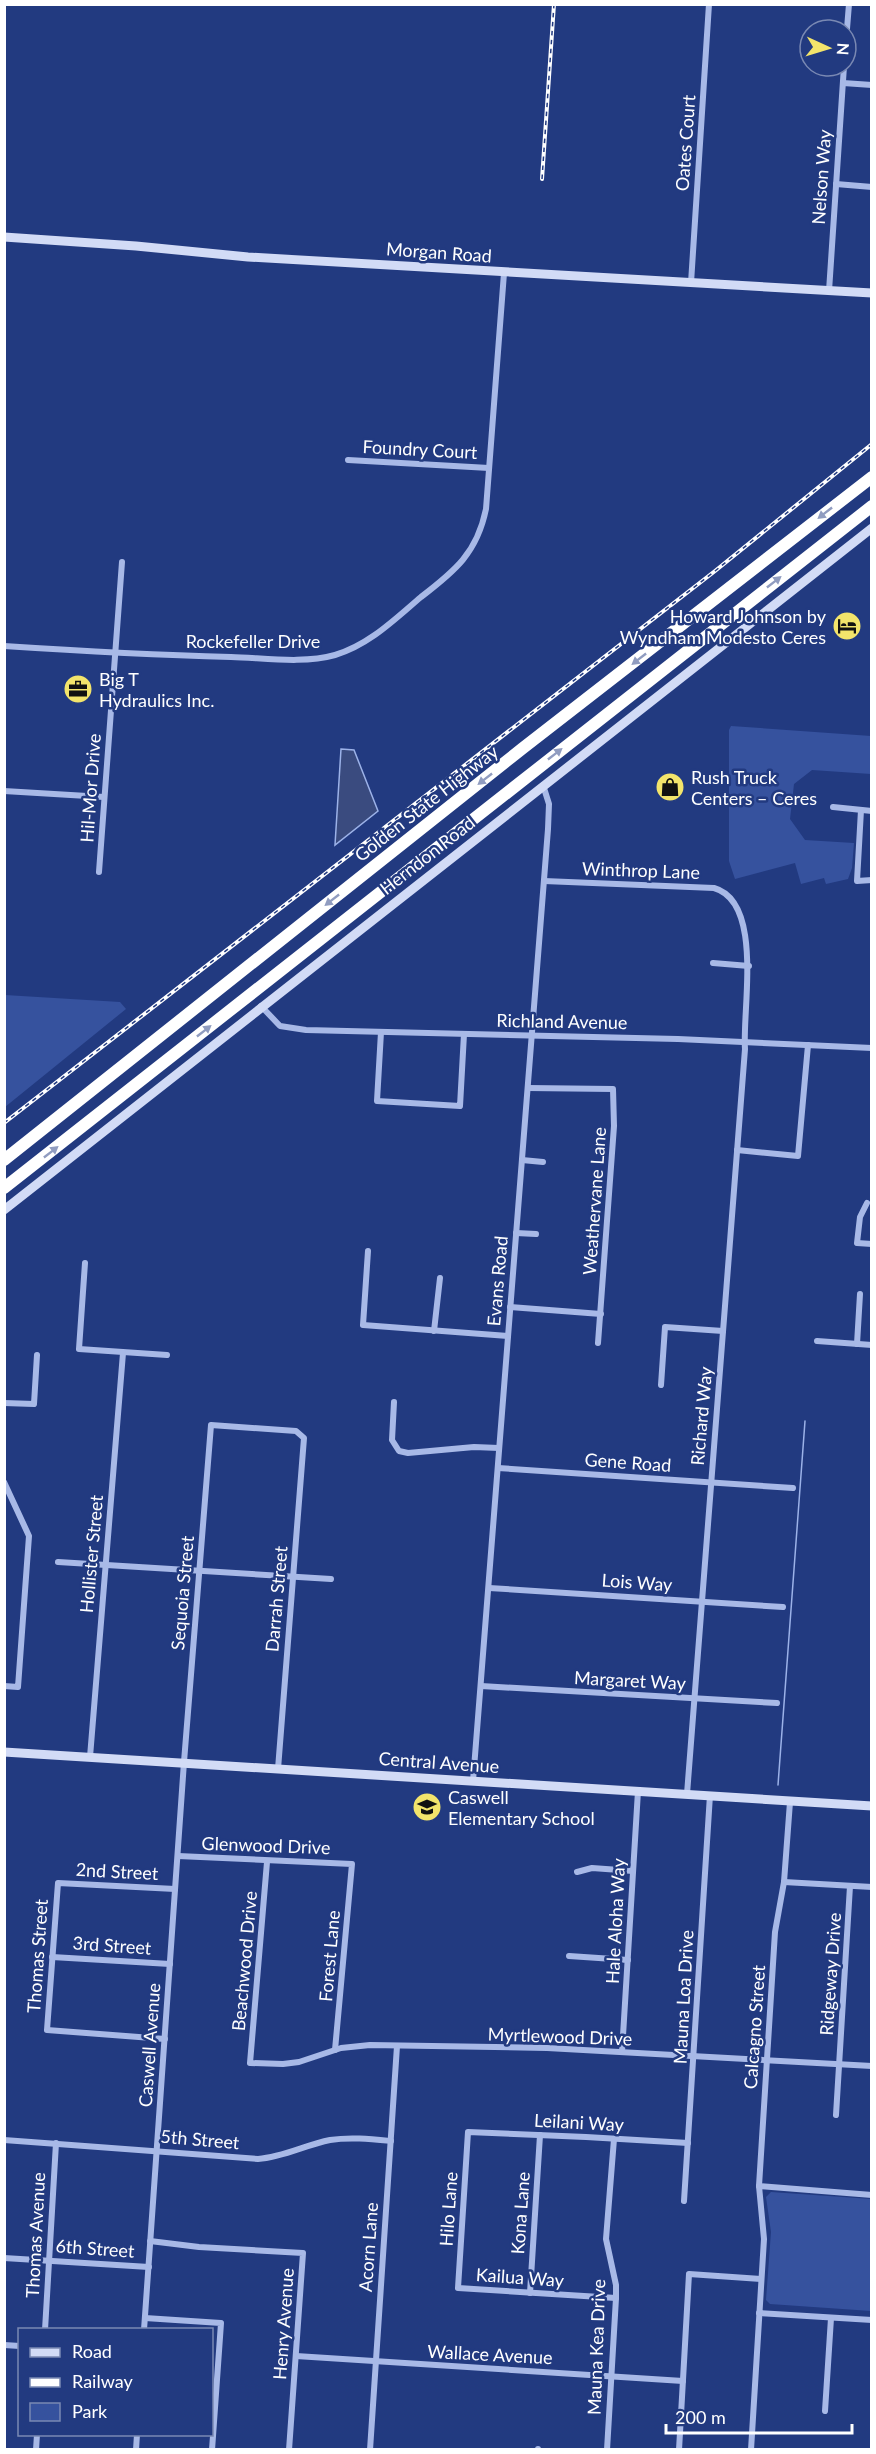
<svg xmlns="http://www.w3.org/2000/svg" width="876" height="2454" font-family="Lato,sans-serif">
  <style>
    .green { fill: #36529e }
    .water { fill: #3a4b7f; stroke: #9cb2e8; stroke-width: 1.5 }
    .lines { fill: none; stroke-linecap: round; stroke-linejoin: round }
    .stream { stroke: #9cb2e8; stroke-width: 1.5 }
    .street { stroke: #a8b9e7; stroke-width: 6 }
    .secondary { stroke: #d2dbf6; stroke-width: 9 }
    .highway { stroke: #fff; stroke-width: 12 }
    .rail-casing { stroke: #fff; stroke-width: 4 }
    .rail { stroke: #223a80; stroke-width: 1.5; stroke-dasharray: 4.5; stroke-linecap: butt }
    .oneway { fill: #909cc0 }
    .labels { text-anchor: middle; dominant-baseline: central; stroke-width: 5; stroke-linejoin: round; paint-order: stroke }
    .street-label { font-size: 18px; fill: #fff; stroke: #223a80 }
    .poi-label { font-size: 18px; fill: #fff; stroke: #223a80; text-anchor: start }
  </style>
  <rect width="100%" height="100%" fill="#223a80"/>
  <g class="green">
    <polygon points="731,726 871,736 871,774 812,770 794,784 790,819 805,840 854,843 852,868 848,879 826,884 824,878 801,884 795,863 735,879 729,861 729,730"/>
    <polygon points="5,995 120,1002 126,1009 5,1107"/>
    <polygon points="771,2192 871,2199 871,2311 770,2304 766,2300 771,2232 766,2197"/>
  </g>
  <polygon class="water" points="341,749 354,750 378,811 335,845"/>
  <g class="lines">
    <polyline class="stream" points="778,1785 805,1421"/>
    <g class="street">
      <polyline points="846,41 849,4"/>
      <polyline points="843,83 872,85"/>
      <polyline points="836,184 872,187"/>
      <polyline points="691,283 709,4"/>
      <polyline points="829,291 844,66"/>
      <polyline points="348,460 489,468"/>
      <path d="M4,646C80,651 155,655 231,657C265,658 303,664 335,655C369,645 395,619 421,597C455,571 477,553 486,509L504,273"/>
      <polyline points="4,791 104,797"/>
      <polyline points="833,807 872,811"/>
      <polyline points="861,810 857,881 872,880"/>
      <polyline points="99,872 122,562"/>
      <path d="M544,881L714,888C764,902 742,1010 745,1049L687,1794"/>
      <polyline points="713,963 749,966"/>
      <polyline points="261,1006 280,1026 306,1030 678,1039 872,1048"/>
      <polyline points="381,1032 377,1101 460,1106 464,1034"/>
      <polyline points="528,1088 613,1089 614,1126 598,1343"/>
      <polyline points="737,1150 798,1156 808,1045"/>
      <polyline points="522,1160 543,1162"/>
      <polyline points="867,1203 860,1217 857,1243 872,1244"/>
      <polyline points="516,1233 536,1234"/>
      <polyline points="368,1251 363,1325 508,1336"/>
      <polyline points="85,1263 79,1349 167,1355"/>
      <polyline points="510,1307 601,1314"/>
      <polyline points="434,1331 440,1278"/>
      <polyline points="817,1341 872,1345"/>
      <polyline points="857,1344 860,1294"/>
      <polyline points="661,1385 665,1327 723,1331"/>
      <polyline points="394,1402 392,1440 399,1451 408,1453 474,1447 499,1448"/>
      <polyline points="4,1403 34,1404 37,1355"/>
      <polyline points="498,1468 793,1488"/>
      <polyline points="4,1482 29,1536 18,1687 4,1686"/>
      <polyline points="58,1562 331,1579"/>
      <polyline points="489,1588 783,1607"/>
      <polyline points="481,1686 777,1703"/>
      <polyline points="90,1757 123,1353"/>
      <polyline points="473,1781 548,829 549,804 543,785"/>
      <polyline points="178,1856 352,1864 335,2050"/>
      <polyline points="267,1862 250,2063 283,2064 299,2062 341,2048 370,2045 547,2048 872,2066"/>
      <polyline points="577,1872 592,1868 633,1871"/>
      <polyline points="784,1882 872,1887"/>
      <polyline points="569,1956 628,1960"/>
      <polyline points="52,1957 170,1964"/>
      <polyline points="165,2039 47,2030 58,1883 175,1889"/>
      <polyline points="622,2052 638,1791"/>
      <polyline points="836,2115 850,1886"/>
      <path d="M4,2140L258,2159C284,2157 305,2145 330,2140C350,2137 370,2139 391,2141"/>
      <polyline points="759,2186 872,2195"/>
      <polyline points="684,2201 710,1795"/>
      <polyline points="150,2241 199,2247 303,2253 289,2450"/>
      <polyline points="4,2258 149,2267"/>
      <polyline points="530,2293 540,2135"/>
      <polyline points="616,2298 458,2288 468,2132 586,2137 688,2143"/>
      <polyline points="759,2313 872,2320"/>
      <polyline points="145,2318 221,2323 212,2450"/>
      <polyline points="45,2330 56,2143"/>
      <polyline points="144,2330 184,1762 211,1425 296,1431 304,1438 278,1769"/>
      <polyline points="4,2345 20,2346"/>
      <polyline points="296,2356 683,2381"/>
      <polyline points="825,2411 831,2318"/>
      <polyline points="36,2450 37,2434"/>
      <polyline points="136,2450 137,2434"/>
      <polyline points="370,2450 397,2046"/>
      <polyline points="538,2450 538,2449"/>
      <polyline points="607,2450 616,2298 616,2285 606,2239 614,2139"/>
      <polyline points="679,2450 689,2274 761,2279"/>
      <polyline points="751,2450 764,2239 759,2186 775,1932 784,1882 790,1802"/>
    </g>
    <g class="secondary">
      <polyline points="4,237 136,246 248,257 872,293"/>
      <polyline points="4,1210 872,528"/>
      <polyline points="4,1752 872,1806"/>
    </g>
    <g class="highway">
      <polyline points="4,1160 523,748 872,477"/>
      <polyline points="4,1188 872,506"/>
    </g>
    <g class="rail-casing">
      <g id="rail">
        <polyline points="542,179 554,4"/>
        <polyline points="4,1123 715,571 872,444"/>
      </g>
    </g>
    <use href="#rail" class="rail"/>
  </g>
  <defs><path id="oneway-solid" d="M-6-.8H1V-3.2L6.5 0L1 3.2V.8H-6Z" transform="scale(1.5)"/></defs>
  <g class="oneway">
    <use href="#oneway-solid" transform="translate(825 513) rotate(142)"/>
    <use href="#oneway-solid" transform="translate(774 582) rotate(-38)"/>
    <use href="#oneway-solid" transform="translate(639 659) rotate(142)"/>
    <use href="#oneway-solid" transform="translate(555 754) rotate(-38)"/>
    <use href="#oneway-solid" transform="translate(485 779) rotate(142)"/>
    <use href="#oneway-solid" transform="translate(332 900) rotate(142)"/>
    <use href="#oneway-solid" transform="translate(204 1031) rotate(-38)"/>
    <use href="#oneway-solid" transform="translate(51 1152) rotate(-38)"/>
  </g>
  <defs>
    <g id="hotel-disc" transform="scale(1.5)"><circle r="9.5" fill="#f3e46b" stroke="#223a80"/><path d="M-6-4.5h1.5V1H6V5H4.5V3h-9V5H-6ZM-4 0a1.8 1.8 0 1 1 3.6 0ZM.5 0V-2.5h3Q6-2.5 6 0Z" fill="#111"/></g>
    <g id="office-disc" transform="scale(1.5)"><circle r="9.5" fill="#f3e46b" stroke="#223a80"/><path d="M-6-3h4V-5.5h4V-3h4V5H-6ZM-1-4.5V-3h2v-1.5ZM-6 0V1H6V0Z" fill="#111"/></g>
    <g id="shop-disc" transform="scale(1.5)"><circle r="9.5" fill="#f3e46b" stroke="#223a80"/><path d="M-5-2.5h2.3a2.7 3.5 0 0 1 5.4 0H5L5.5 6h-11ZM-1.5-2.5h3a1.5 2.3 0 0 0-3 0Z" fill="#111"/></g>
    <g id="school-disc" transform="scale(1.5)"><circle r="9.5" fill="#f3e46b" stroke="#223a80"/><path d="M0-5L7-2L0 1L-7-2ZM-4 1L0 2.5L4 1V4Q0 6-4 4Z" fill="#111"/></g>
  </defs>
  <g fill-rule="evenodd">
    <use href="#hotel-disc" x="847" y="626"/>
    <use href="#office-disc" x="78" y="689"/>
    <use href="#shop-disc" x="670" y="787"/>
    <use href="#school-disc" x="427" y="1807"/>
  </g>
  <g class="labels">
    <g class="street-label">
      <text transform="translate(685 143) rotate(-86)">Oates Court</text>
      <text transform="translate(821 177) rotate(-86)">Nelson Way</text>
      <text transform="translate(439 252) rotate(4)">Morgan Road</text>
      <text transform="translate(420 449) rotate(3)">Foundry Court</text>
      <text x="253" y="641">Rockefeller Drive</text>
      <text transform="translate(90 788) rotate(-86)">Hil-Mor Drive</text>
      <text transform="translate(426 803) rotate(-38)">Golden State Highway</text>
      <text transform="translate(427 855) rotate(-38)">Herndon Road</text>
      <text transform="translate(641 870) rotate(2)">Winthrop Lane</text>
      <text transform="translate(562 1021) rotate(1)">Richland Avenue</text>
      <text transform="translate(594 1201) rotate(-86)">Weathervane Lane</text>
      <text transform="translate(497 1281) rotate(-85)">Evans Road</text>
      <text transform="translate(701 1416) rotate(-85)">Richard Way</text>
      <text transform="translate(628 1462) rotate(4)">Gene Road</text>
      <text transform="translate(91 1554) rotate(-85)">Hollister Street</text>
      <text transform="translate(637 1582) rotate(4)">Lois Way</text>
      <text transform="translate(182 1593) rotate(-85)">Sequoia Street</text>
      <text transform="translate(276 1599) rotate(-85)">Darrah Street</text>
      <text transform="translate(630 1680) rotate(3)">Margaret Way</text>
      <text transform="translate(439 1762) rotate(4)">Central Avenue</text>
      <text transform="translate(266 1845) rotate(2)">Glenwood Drive</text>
      <text transform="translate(117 1871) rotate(3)">2nd Street</text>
      <text transform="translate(615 1921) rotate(-87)">Hale Aloha Way</text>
      <text transform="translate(112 1945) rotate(4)">3rd Street</text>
      <text transform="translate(37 1956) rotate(-86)">Thomas Street</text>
      <text transform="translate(329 1956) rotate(-85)">Forest Lane</text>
      <text transform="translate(244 1961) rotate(-85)">Beachwood Drive</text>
      <text transform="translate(830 1974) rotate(-86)">Ridgeway Drive</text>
      <text transform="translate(683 1997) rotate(-87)">Mauna Loa Drive</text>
      <text transform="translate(754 2027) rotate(-86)">Calcagno Street</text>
      <text transform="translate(560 2036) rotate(2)">Myrtlewood Drive</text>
      <text transform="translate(149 2045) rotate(-86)">Caswell Avenue</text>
      <text transform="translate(579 2122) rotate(3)">Leilani Way</text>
      <text transform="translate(200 2139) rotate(5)">5th Street</text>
      <text transform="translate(448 2209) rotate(-86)">Hilo Lane</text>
      <text transform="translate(520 2213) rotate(-86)">Kona Lane</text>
      <text transform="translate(35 2235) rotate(-87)">Thomas Avenue</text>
      <text transform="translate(368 2247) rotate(-86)">Acorn Lane</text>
      <text transform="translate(95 2248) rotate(4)">6th Street</text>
      <text transform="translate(520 2277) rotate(4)">Kailua Way</text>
      <text transform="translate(283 2324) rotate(-86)">Henry Avenue</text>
      <text transform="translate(596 2347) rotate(-88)">Mauna Kea Drive</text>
      <text transform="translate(490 2354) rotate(3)">Wallace Avenue</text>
    </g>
    <g class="poi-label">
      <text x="826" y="616" text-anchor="end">Howard Johnson by<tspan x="826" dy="21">Wyndham Modesto Ceres</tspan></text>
      <text x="99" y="679">Big T<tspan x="99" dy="21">Hydraulics Inc.</tspan></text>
      <text x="691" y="777">Rush Truck<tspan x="691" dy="21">Centers – Ceres</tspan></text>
      <text x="448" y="1797">Caswell<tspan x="448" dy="21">Elementary School</tspan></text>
    </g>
  </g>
  <rect width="876" height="2454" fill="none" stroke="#ffffff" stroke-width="12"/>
  <rect x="18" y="2328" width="195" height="108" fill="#223a80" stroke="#7a89b3" stroke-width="1.5"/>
  <rect x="30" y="2348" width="30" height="9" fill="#d2dbf6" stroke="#7a89b3" stroke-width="1.5"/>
  <text x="72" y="2358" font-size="18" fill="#ffffff">Road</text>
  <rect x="30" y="2378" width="30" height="9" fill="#ffffff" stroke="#7a89b3" stroke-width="1.5"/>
  <text x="72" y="2388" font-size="18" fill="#ffffff">Railway</text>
  <rect x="30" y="2403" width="30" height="18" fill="#36529e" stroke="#7a89b3" stroke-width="1.5"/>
  <text x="72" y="2418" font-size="18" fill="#ffffff">Park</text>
  <g transform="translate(828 48) rotate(94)"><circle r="28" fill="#223a80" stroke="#7a89b3" stroke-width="1.5"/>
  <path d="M0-4.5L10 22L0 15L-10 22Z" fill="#f3e46b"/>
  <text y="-9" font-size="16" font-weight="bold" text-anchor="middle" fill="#ffffff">N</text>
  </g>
  <path d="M666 2424v9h186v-9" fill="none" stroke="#ffffff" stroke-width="3"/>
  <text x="675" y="2424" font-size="18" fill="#ffffff" stroke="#223a80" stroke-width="4.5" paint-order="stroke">200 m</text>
</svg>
